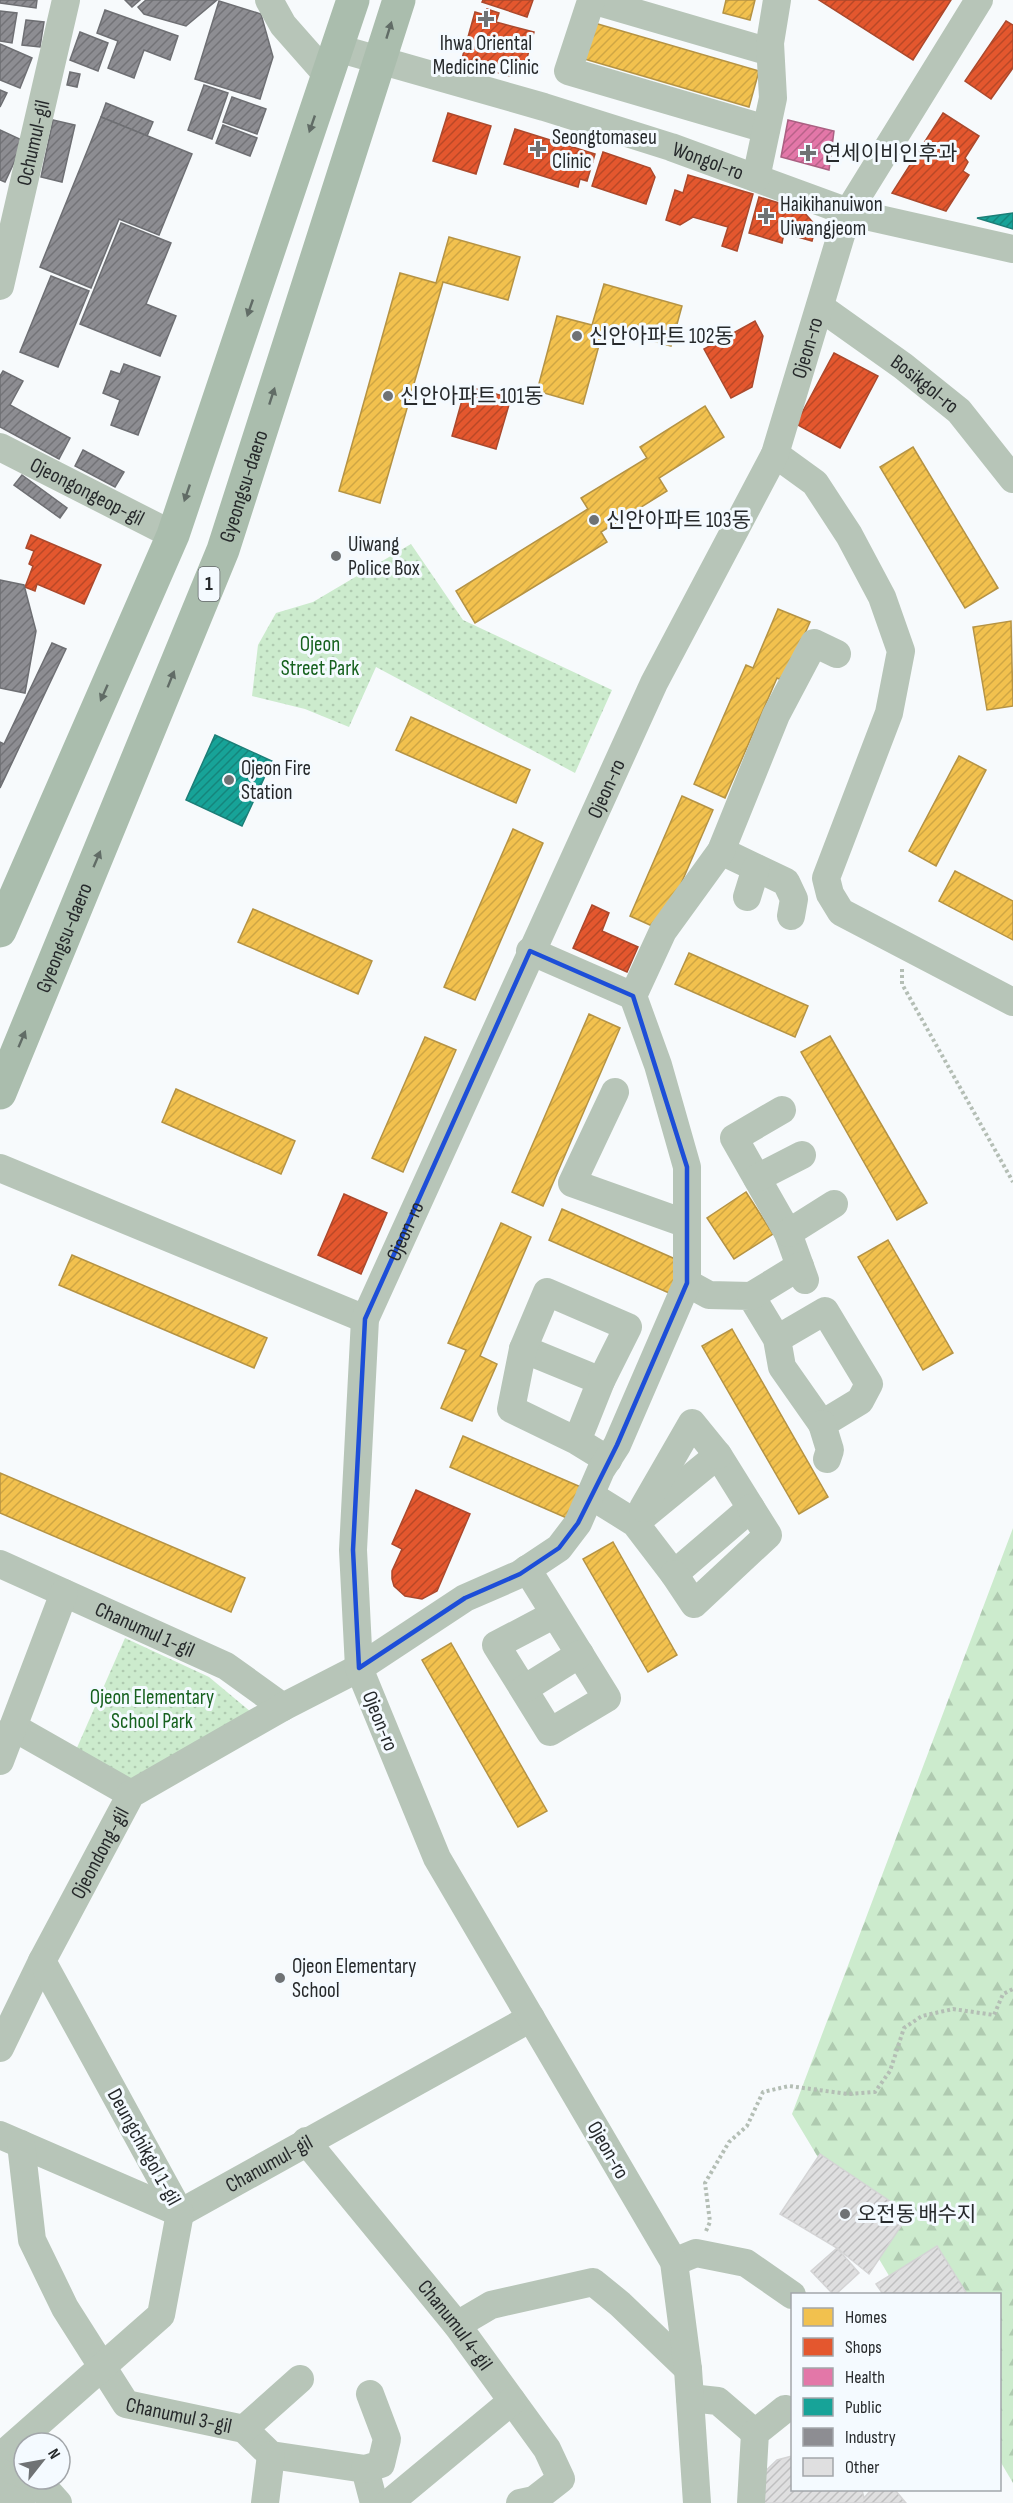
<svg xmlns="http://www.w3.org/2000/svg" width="1013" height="2503" font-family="'Sofia Sans Condensed','Noto Sans KR',sans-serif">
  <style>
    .grass { fill: url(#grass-dots) }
    .forest { fill: url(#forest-firs) }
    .homes { fill: url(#homes-hatch); stroke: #b59344; stroke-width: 1.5 }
    .shops { fill: url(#shops-hatch); stroke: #ab492d; stroke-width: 1.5 }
    .health { fill: url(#health-hatch); stroke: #aa6082; stroke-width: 1.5 }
    .public { fill: url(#public-hatch); stroke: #1c7e77; stroke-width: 1.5 }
    .industry { fill: url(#industry-hatch); stroke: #6e6f73; stroke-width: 1.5 }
    .building { fill: url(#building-hatch); stroke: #d4d4d5; stroke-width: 1.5 }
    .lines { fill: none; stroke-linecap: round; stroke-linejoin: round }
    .path { stroke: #b4beb5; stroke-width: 4; stroke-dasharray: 3 3; stroke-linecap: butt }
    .minor { stroke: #b7c5b8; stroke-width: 28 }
    .major { stroke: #aabdad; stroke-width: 33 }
    .oneway { fill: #616c66 }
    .marked { fill: none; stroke: #1d4ed8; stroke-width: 4.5; stroke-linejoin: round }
    .poi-dot { fill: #6f7274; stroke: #f4faff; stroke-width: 2 }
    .labels { text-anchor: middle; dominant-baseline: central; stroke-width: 6; stroke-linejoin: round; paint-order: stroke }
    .shield { fill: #f4faff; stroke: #64686b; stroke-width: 1.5 }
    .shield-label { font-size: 20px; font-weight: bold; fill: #26292b }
    .poi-label { font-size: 21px; fill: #26292b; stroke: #f4faff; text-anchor: start }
    .street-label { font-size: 21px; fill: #26292b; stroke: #f4faff }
    .park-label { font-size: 21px; fill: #16611e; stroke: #f4faff }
  </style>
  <defs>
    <pattern id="grass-dots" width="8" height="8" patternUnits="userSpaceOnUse" patternTransform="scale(1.5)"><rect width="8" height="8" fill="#ccebcd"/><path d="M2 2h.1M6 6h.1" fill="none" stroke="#afcab0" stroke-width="1.8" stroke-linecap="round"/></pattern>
    <pattern id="forest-firs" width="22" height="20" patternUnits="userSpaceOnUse" patternTransform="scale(1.5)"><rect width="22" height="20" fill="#ccebcd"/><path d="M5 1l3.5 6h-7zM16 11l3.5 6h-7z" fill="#afcab0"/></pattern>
    <pattern id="homes-hatch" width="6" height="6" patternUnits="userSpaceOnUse" patternTransform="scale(1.5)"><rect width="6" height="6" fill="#f2c14e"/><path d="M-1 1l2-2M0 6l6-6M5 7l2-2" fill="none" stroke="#cfa644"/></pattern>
    <pattern id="shops-hatch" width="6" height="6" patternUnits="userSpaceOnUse" patternTransform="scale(1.5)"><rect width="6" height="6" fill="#e4572e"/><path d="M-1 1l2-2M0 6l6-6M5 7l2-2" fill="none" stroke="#b94827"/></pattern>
    <pattern id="health-hatch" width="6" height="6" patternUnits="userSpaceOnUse" patternTransform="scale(1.5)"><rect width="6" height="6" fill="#e377a8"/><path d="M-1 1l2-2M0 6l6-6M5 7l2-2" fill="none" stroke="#b86289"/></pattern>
    <pattern id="public-hatch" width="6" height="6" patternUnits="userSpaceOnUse" patternTransform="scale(1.5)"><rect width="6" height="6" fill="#17a398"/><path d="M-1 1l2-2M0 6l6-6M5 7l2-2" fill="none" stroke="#15857c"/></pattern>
    <pattern id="industry-hatch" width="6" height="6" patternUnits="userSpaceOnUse" patternTransform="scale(1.5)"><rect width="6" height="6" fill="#8d8d92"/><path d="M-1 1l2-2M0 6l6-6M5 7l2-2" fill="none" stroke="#737377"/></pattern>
    <pattern id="building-hatch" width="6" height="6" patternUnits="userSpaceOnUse" patternTransform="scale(1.5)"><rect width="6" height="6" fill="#dfdfe0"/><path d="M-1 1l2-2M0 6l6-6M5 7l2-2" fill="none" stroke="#bfbfc0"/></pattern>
  </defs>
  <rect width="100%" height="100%" fill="#f7fafc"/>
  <g class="grass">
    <polygon points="411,544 463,620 612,690 575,773 376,667 349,727 305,709 252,696 258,645 276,613 313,602"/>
    <polygon points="125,1638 209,1677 251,1712 127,1784 76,1750"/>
  </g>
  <polygon class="forest" points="1013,1528 1013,2483 1000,2461 1000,2294 900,2294 792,2114"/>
  <g class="homes">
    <polygon points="726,0 755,0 750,20 723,13"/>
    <polygon points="591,22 759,71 749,107 581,58"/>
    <polygon points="449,237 520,257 508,300 443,282 380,503 339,491 400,273 436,283"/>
    <polygon points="604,284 682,306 671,346 604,327 583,404 537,391 557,316 592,325"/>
    <polygon points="705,406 724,437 659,478 667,491 601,532 607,542 475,623 456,591 588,509 581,498 647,458 640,447"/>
    <polygon points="913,447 998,588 965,608 880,467"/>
    <polygon points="778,609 810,622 784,681 777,678 725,798 694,784 746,665 753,668"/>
    <polygon points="1011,621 1013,706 987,710 973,627"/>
    <polygon points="411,717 530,770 516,803 396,750"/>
    <polygon points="959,756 986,770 936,866 909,851"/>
    <polygon points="682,796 713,810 661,930 630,916"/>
    <polygon points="513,829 543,843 475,1000 444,987"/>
    <polygon points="955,871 1013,901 1013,940 939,901"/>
    <polygon points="253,909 372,961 358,994 238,942"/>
    <polygon points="689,953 808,1006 795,1037 675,984"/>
    <polygon points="589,1014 620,1028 543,1206 512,1192"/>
    <polygon points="830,1036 927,1203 897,1220 801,1052"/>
    <polygon points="425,1037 456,1050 403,1172 372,1158"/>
    <polygon points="176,1089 295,1141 281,1174 162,1122"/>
    <polygon points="746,1192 773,1234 734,1259 707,1218"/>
    <polygon points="562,1209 682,1262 669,1293 549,1240"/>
    <polygon points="501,1223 531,1237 480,1356 497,1364 472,1421 441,1408 466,1350 448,1343"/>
    <polygon points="888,1240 953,1353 923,1370 858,1257"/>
    <polygon points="72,1255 267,1338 254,1368 59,1285"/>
    <polygon points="732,1329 828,1497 799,1514 702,1346"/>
    <polygon points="463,1436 583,1488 569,1519 450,1467"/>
    <polygon points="0,1473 245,1578 231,1612 0,1513"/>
    <polygon points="613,1542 677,1655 648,1672 583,1559"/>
    <polygon points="451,1643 547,1811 518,1827 422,1660"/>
  </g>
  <g class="shops">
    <polygon points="483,0 533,0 527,17 482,2"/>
    <polygon points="819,0 951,0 913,60"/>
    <polygon points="487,9 499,13 496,22 534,32 523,73 510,76 461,62 475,12 485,15"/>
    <polygon points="1006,21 1013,25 1013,68 991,99 965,81"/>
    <polygon points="448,113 491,126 476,174 433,161"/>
    <polygon points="943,113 979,136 965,158 968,162 963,171 969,175 946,211 892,193"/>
    <polygon points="515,129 595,154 587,181 580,179 578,187 504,164"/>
    <polygon points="603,152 650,168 655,177 646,204 592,186"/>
    <polygon points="688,175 753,194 737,251 722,246 728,227 693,217 680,225 666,220 675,190 683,193"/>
    <polygon points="759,197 802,210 816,226 812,241 784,233 782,243 749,233"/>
    <polygon points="755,321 763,336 752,387 731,398 704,349"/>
    <polygon points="834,353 878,376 840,448 796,424"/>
    <polygon points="466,386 511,398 496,449 452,436"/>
    <polygon points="31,535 101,565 84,604 37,584 35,591 25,587 33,566 29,564 34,551 26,548"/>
    <polygon points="592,905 609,913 602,931 638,947 627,972 573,948"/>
    <polygon points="344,1194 387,1213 361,1274 318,1255"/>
    <polygon points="416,1490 470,1514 437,1591 422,1599 405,1596 394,1586 392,1579 392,1571 402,1549 392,1544"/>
  </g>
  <polygon class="health" points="788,120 834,131 829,170 781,157"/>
  <g class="public">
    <polygon points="1013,213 1013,229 977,218"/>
    <polygon points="215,735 272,761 242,826 186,800"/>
  </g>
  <g class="industry">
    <polygon points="0,0 37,0 36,8 0,3"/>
    <polygon points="125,0 140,0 132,7"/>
    <polygon points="146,0 217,0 186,26 144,14 138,7"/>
    <polygon points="219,1 261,14 273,57 260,99 195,79"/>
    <polygon points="105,10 178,36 170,60 144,50 134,78 108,68 118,41 97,33"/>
    <polygon points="0,11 17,13 12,43 0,41"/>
    <polygon points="26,20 44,22 40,47 22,45"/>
    <polygon points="80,32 108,43 98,71 70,60"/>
    <polygon points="0,44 32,58 20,88 0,80"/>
    <polygon points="70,72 80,74 77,87 67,85"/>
    <polygon points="204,85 228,93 212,139 188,130"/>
    <polygon points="0,90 7,93 0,107"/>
    <polygon points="232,97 266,109 257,134 223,122"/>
    <polygon points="106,103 153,122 147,136 101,117"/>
    <polygon points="101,117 192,154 159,235 119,219 91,288 40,267"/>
    <polygon points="53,120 75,125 62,182 41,177"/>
    <polygon points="223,125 257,138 250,156 216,143"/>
    <polygon points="0,130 24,141 5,182 0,180"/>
    <polygon points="121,223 171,243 146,304 176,316 160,356 80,324"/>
    <polygon points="51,276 89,291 58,367 20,352"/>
    <polygon points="124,364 160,377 138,435 111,425 120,400 103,393 111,371 120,374"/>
    <polygon points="3,371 23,381 10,405 70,438 59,459 0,427 0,376"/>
    <polygon points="83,450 124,472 115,487 75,466"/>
    <polygon points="22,475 67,508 60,518 14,485"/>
    <polygon points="0,580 24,585 36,631 25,693 0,688"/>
    <polygon points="52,643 66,649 0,788 0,742 4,744"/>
  </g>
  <g class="building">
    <polygon points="820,2154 909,2214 869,2274 837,2248 780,2214"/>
    <polygon points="937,2246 967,2294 883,2294 876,2284"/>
    <polygon points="837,2248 859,2273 836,2294 833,2294 811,2271"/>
    <polygon points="792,2456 792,2490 862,2490 864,2498 871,2490 895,2490 906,2503 751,2503 752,2484 777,2460"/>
  </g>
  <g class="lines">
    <g class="path">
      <polyline points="902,969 902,984 1013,1182"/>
      <polyline points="706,2231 710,2222 705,2183 729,2142 747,2126 763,2092 789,2086 848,2094 875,2092 890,2071 904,2028 922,2016 953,2009 994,2015 1003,1994 1013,1989"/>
    </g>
    <g class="minor">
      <polyline points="269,0 283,25 328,76"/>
      <polyline points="592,0 770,52"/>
      <polyline points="591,1 568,71 766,129"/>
      <path id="s1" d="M337,48L544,107L671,147L848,212L1013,249"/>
      <polyline points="756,178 773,98 770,43 777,0"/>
      <path id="s2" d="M0,286L66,0"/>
      <path id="s3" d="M820,307L903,366L959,411L1013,479"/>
      <path id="s4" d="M0,447L173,535"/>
      <polyline points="775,454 815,483 849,535 882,597 901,651 889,713 826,878 830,894 841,912 1013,1002"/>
      <polyline points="721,851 786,882 794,899 791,916"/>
      <polyline points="747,897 756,868"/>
      <polyline points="530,951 633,996"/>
      <polyline points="615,1092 572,1183 687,1224"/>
      <polyline points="782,1110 734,1138 788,1233 805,1280"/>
      <polyline points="0,1168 365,1319"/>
      <polyline points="757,1178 802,1155"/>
      <polyline points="788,1233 834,1204"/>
      <polyline points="687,1283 709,1295 751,1296 777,1339 782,1367 822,1424 860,1401 869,1384 825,1311 777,1339"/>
      <polyline points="751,1296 800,1266"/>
      <polyline points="523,1349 601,1381"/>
      <polyline points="822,1424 830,1450 827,1459"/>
      <polyline points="577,1441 601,1381 628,1327 547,1292 523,1349 511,1409 577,1441 608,1460"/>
      <polyline points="590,1495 635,1523 674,1574 751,1508 718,1455 635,1523"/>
      <polyline points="643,1508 692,1423 718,1455"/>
      <path id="s5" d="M0,1564L226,1666L283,1707"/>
      <path d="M527,1569C554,1612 580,1655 607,1698L550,1732L496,1645L555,1614"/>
      <polyline points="674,1574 694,1604 768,1535 751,1508"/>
      <polyline points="524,1689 580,1654"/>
      <polyline points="13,1727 131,1794"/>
      <polyline points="0,1761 64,1593"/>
      <path id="s6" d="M0,2048L42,1961L131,1794L283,1707L359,1668L465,1598L520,1574L559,1548L578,1523L601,1470L617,1445L687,1283V1167L658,1065L633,996L663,931L721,851L776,715L814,643L837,654"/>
      <path id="s7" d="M0,2135L180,2213L531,2018"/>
      <path id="s8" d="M306,2141L457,2325L547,2449L561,2479L534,2500L520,2503"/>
      <path id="s9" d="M21,2144L32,2240L65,2308L126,2404L244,2429L271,2455L365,2469L374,2503"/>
      <polyline points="674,2262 696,2253 746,2263 792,2295"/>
      <polyline points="457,2325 491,2305 593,2282 620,2304 688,2369"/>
      <polyline points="690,2398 718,2401 755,2433"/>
      <polyline points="244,2429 300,2379"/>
      <polyline points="0,2457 161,2315 180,2213 42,1961"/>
      <polyline points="365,2469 381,2464 387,2439 370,2394"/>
      <polyline points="0,2472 50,2494 58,2503"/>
      <polyline points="0,2495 21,2503"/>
      <polyline points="265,2503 271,2455"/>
      <polyline points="389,2503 512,2401"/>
      <path id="s10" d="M697,2503L688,2369L674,2262L437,1858L359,1668L353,1550L365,1319L654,683L775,454L848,212L979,0"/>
      <polyline points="751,2503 755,2433 785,2409"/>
    </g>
    <g class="major">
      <polyline points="0,931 173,535 353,0"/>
      <path id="s11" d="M0,1093L223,550L399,0"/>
    </g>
  </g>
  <defs><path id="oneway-solid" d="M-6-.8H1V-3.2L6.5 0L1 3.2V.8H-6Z" transform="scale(1.5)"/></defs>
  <g class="oneway">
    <use href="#oneway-solid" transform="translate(389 30) rotate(-73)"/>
    <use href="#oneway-solid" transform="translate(312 124) rotate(109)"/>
    <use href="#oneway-solid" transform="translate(250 308) rotate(109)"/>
    <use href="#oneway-solid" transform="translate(272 396) rotate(-72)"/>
    <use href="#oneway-solid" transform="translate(187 493) rotate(109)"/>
    <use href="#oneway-solid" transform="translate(171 679) rotate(-68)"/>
    <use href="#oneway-solid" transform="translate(104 693) rotate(114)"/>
    <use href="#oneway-solid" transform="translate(97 859) rotate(-67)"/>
    <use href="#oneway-solid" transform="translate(22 1039) rotate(-67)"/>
  </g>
  <path class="marked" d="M530,951L633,996L687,1167V1283L617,1445L578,1523L559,1548L520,1574L465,1598L359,1668L353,1550L365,1319Z"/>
  <g class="poi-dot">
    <path d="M483 10h6v6h6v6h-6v6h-6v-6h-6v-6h6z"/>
    <path d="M535 140h6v6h6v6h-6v6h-6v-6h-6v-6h6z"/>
    <path d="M805 144h6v6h6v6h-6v6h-6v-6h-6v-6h6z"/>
    <path d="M763 207h6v6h6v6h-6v6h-6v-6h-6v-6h6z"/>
    <circle cx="577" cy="336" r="6"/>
    <circle cx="388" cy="396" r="6"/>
    <circle cx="594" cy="520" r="6"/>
    <circle cx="336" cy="556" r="6"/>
    <circle cx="229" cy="780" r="6"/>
    <circle cx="280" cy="1978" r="6"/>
    <circle cx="845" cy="2214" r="6"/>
  </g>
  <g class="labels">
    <rect class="shield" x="198.5" y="567" width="21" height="34" rx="4.5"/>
    <g class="shield-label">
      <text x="209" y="584">1</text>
    </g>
    <g class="poi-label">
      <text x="486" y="43" text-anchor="middle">Ihwa Oriental<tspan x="486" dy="24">Medicine Clinic</tspan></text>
      <text x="552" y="137">Seongtomaseu<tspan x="552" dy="24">Clinic</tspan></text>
      <text x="822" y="153">연세이비인후과</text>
      <text x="780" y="204">Haikihanuiwon<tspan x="780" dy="24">Uiwangjeom</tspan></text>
      <text x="589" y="336">신안아파트 102동</text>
      <text x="400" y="396">신안아파트 101동</text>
      <text x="606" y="520">신안아파트 103동</text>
      <text x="348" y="544">Uiwang<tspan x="348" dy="24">Police Box</tspan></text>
      <text x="241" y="768">Ojeon Fire<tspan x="241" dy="24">Station</tspan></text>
      <text x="292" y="1966">Ojeon Elementary<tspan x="292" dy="24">School</tspan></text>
      <text x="857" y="2214">오전동 배수지</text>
    </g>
    <g class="street-label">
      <text stroke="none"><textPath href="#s2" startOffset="147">Ochumul-gil</textPath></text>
      <text stroke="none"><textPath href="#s1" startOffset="388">Wongol-ro</textPath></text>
      <text stroke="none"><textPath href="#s10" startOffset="2334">Ojeon-ro</textPath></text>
      <text stroke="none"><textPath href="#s3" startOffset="130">Bosikgol-ro</textPath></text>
      <text stroke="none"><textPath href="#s11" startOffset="654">Gyeongsu-daero</textPath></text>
      <text stroke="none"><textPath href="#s4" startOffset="98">Ojeongongeop-gil</textPath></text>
      <text stroke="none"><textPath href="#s10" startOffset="1848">Ojeon-ro</textPath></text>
      <text stroke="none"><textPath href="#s11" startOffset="168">Gyeongsu-daero</textPath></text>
      <text stroke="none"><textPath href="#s10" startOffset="1362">Ojeon-ro</textPath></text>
      <text stroke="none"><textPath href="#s5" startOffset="159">Chanumul 1-gil</textPath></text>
      <text transform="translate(380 1721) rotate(68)">Ojeon-ro</text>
      <text stroke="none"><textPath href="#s6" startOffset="219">Ojeondong-gil</textPath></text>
      <text transform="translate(144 2147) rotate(61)">Deungchikgol 1-gil</text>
      <text transform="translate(608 2150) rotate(60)">Ojeon-ro</text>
      <text stroke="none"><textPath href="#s7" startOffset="298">Chanumul-gil</textPath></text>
      <text stroke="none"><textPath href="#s8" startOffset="237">Chanumul 4-gil</textPath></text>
      <text stroke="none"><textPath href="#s9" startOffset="340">Chanumul 3-gil</textPath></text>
    </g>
    <g class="park-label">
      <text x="320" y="644">Ojeon<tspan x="320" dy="24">Street Park</tspan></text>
      <text x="152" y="1697">Ojeon Elementary<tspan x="152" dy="24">School Park</tspan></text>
    </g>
  </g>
  <rect x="791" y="2293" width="210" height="198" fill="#f4faff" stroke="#a2a6aa" stroke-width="1.5"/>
  <rect x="803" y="2308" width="30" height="18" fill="#f2c14e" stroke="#a2a6aa" stroke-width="1.5"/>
  <text x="845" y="2323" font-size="18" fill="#26292b">Homes</text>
  <rect x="803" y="2338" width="30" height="18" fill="#e4572e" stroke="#a2a6aa" stroke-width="1.5"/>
  <text x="845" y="2353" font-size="18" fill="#26292b">Shops</text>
  <rect x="803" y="2368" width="30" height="18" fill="#e377a8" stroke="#a2a6aa" stroke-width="1.5"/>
  <text x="845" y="2383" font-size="18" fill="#26292b">Health</text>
  <rect x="803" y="2398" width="30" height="18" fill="#17a398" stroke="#a2a6aa" stroke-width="1.5"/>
  <text x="845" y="2413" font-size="18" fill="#26292b">Public</text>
  <rect x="803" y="2428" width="30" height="18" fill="#8d8d92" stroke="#a2a6aa" stroke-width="1.5"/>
  <text x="845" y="2443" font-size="18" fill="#26292b">Industry</text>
  <rect x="803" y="2458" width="30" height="18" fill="#dfdfe0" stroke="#a2a6aa" stroke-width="1.5"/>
  <text x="845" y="2473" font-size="18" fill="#26292b">Other</text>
  <g transform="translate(42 2461) rotate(59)"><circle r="28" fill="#f4faff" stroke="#a2a6aa" stroke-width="1.5"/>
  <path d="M0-4.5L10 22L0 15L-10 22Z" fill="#6f7274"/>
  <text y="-9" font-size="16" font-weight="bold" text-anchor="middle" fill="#26292b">N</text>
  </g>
</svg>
